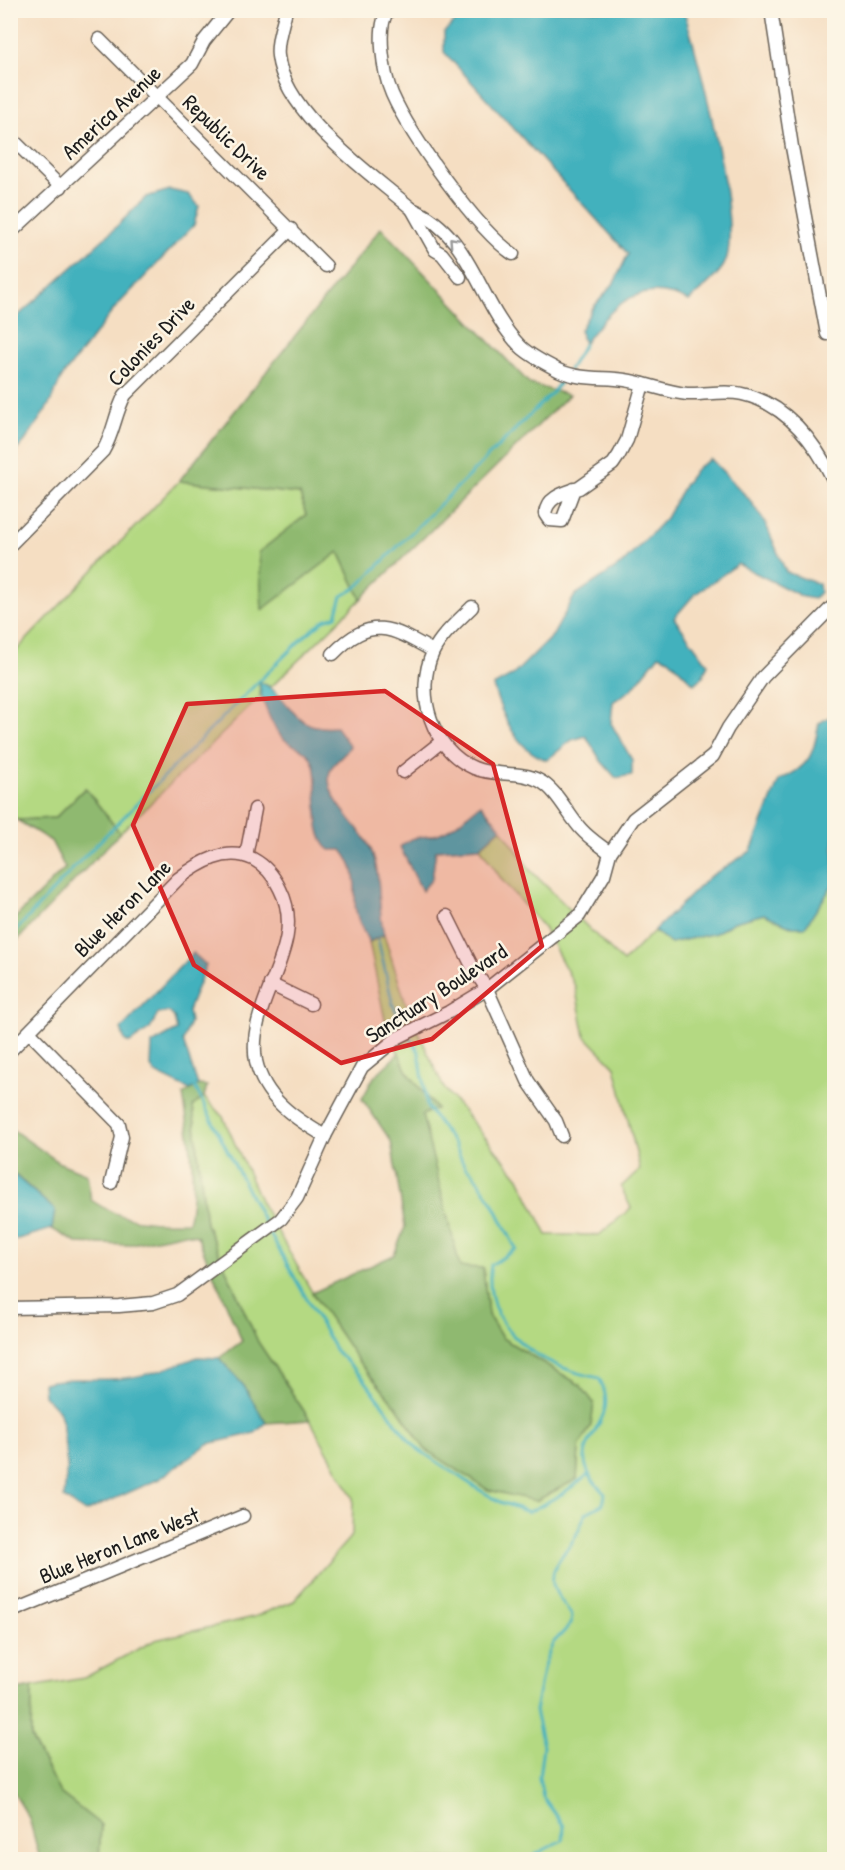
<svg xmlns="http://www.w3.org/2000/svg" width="845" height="1870" font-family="'Patrick Hand',sans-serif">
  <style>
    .green { fill: #b4d982; stroke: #687a4f; stroke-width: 1.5 }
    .forest { fill: #8fb970; stroke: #566a46; stroke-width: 1.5 }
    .water { fill: #42b1bd; stroke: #2f666c; stroke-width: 1.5 }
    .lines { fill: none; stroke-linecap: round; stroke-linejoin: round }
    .stream { stroke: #42b1bd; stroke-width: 3 }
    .minor-casing { stroke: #686056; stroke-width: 15 }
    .minor { stroke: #fff; stroke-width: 12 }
    .oneway { stroke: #999 }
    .marked { fill: #d62828; fill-opacity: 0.2; stroke: #d62828; stroke-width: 4.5; stroke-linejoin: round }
    .labels { text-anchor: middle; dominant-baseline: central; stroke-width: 5; stroke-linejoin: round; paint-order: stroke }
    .street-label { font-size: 22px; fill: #1c1c1c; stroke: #fcf5e5 }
  </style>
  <rect width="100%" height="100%" fill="#fcf5e5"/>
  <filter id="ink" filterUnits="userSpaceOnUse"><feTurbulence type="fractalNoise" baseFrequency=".0167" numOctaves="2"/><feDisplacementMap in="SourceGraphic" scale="12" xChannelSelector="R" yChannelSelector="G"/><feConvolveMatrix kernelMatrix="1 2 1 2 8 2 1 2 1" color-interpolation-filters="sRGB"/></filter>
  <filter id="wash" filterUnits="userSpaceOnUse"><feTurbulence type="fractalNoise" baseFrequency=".008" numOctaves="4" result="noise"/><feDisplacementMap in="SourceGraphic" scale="24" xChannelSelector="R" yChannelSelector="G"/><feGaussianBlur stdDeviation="1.35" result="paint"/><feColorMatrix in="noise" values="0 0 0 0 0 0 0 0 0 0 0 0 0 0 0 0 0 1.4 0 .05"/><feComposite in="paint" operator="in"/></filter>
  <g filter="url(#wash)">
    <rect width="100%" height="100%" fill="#f5dec2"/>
    <g class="green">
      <polygon points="179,481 300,494 306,515 259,552 339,552 361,599 271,687 259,682 260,697 120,833 85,788 55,818 17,820 11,814 10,657"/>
      <polygon points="501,828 531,871 623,962 654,931 671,943 716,933 734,922 764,914 793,927 834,883 834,1859 99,1859 101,1825 60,1793 31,1738 32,1687 84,1678 155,1640 254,1617 294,1601 352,1535 353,1498 310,1420 258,1342 206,1224 193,1106 204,1097 223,1117 261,1202 312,1292 359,1362 397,1407 425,1449 577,1479 579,1447 591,1425 580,1385 502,1338 488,1315 483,1268 460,1268 421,1115 436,1109 406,1070 386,1025 369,942 384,935 407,1007 444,1088 519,1178 547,1235 599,1235 631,1208 621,1187 640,1169 615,1067 585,1036 575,986 544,928 502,880 480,847"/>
    </g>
    <g class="forest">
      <polygon points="381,228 530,384 569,395 361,599 339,552 262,610 259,552 306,515 300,494 179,481"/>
      <polygon points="85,788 120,833 11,947 11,922 65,868 51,841 17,820 55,818"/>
      <polygon points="399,1053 406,1070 436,1109 422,1115 460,1267 483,1268 488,1315 502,1338 580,1385 594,1403 591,1425 579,1447 577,1479 536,1501 488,1490 425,1449 397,1407 359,1362 312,1293 394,1255 405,1227 391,1141 362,1099 374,1077"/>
      <path d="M198,1085L207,1086L204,1097L193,1106L206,1224L258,1342L310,1420L266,1423L244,1386L219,1358L242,1341L197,1236L185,1233L127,1245L77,1243L52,1229L55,1210L11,1171L10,1128L60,1163L87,1174L91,1200C123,1222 150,1223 188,1222C198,1187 189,1131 183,1095Z"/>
      <polygon points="32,1687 31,1738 60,1793 101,1825 99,1859 40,1859 29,1818 11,1788 11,1691"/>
    </g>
    <g class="water">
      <path d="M468,10L684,11C697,54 745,230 724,265C716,279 700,290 689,301C640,277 612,305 584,344L580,330L592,309L614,283L628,254L444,52V32Z"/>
      <polygon points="170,190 188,194 199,206 194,225 115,308 62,377 49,405 25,441 11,456 11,322 108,235 146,197"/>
      <path d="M711,459L749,499L765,522L786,572L819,584L820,592L814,599L803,597L738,564L694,595L674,618L708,664L703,676L694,684L669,659L659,655L632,689L613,702L611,723L632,760V775L616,778L601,761L586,736L572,740L547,760C516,750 502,715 493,686L513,675L553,635L575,595L622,564L666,518L685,484L698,467Z"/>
      <path d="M259,681C294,697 289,732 336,727L350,746C346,756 333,761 330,771C323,796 355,822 366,840C384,869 376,902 384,935L369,942C363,931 355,916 355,902C355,881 356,867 342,850H330C310,836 320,787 314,766C309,748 297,749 285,740C272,730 260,697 259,681Z"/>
      <path d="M834,714V883L805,927H793L764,914L734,922L716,933L671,943L654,931L709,877L751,851L779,780C810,767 813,755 819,723Z"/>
      <path d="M481,804L501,828L480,847L436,850L432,879L422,891L400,847C417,832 420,840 438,834C456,828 466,814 481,804Z"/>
      <polygon points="193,953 206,965 188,1011 190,1022 183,1041 198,1085 190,1090 155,1073 151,1067 152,1044 177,1030 174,1017 169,1012 158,1014 150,1029 130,1043 125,1041 121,1029"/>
      <polygon points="10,1171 55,1210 52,1229 11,1241"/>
      <path d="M198,1357L219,1358L244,1386L266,1423L255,1433L208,1444L159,1479L85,1512L64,1498L67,1466L62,1420L59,1411L44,1395L43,1383C67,1377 89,1380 113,1379C144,1378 170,1367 198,1357Z"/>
    </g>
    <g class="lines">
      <g class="stream">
        <polyline points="569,370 584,344"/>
        <polyline points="10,937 83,858 259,681 305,636 324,620 336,616 342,596 356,588 552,393 565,376"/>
        <polyline points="378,940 393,1005 405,1029"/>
        <path d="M408,1035L419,1052L427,1107L454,1144L465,1167L473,1173L493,1203L516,1249L491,1265C481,1331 543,1367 599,1378C628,1431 550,1441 605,1494L603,1504L586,1513C582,1521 579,1531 574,1539C566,1553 550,1564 553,1584C555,1596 567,1606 572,1616L571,1624L553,1643L544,1665L535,1711L543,1746L539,1778L543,1797L564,1826L563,1840L526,1859L518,1860"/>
        <polyline points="195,1087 266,1226"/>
        <polyline points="269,1232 336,1351 364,1379 408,1439 419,1450 478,1489 500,1502 529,1512 562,1494 588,1475"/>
      </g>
    </g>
  </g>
  <g filter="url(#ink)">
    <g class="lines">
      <g class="minor-casing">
        <g id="minor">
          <path d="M286,10C283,24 276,42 278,56C285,115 369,172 412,209C472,234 478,303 520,346C530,356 545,363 558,370C579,380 602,377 625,380C646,383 666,392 687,394C705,395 724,390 742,394C787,404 815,442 834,481"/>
          <path d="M389,10C375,25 384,76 392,94C410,135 477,230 513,254"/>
          <polyline points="771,10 792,147 827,334"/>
          <polyline points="99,39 326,266"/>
          <polyline points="10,137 61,187"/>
          <polyline points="412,209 435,250 442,254 460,277"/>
          <polyline points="10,233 192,64 204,41 229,10"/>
          <path d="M574,489L562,521L549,520L545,514C547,497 564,493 579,488L613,464L619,455L627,440L643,384"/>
          <path d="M10,545L103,451C114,433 115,413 125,395L291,229"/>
          <path d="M472,607C459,620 441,635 433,652C414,693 432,750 474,768C495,777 520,770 540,781C557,790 568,815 581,829C590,839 600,845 610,853"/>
          <path d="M333,654C371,615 391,627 433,651"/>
          <polyline points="403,772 441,742"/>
          <polyline points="246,856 255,809"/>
          <polyline points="447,916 474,970 487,989 528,1081 556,1121 562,1136"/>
          <polyline points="270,984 311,1004"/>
          <polyline points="29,1032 119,1124 122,1137 111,1183"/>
          <path d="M10,1051L178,879C199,863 226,846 253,859C266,866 274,876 280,889C310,947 245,1001 256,1061C264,1098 294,1118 325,1136"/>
          <polyline points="10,1308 119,1306 153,1303 177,1295 281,1219 297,1198 325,1136 362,1067 397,1038 449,1012 487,989 579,916 604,875 610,853 633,819 713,756 728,728 763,677 834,605"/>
          <polyline points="10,1612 243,1516"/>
        </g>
      </g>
      <use href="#minor" class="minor"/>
    </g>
    <defs><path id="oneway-chevron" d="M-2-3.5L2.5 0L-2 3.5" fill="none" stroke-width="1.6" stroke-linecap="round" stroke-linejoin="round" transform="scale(1.5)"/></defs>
    <use class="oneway" href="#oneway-chevron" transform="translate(453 241) rotate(-133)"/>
  </g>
  <path class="marked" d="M385,691L493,764L542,946L432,1039L341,1063L194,965L133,825L187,704Z"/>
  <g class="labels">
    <g class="street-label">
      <text transform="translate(111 112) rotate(-43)">America Avenue</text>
      <text transform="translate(227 137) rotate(44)">Republic Drive</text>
      <text transform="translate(151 341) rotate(-46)">Colonies Drive</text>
      <text transform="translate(122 908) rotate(-45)">Blue Heron Lane</text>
      <text transform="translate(436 993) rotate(-33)">Sanctuary Boulevard</text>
      <text transform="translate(119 1545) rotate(-22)">Blue Heron Lane West</text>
    </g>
  </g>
  <rect width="845" height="1870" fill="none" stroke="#fcf5e5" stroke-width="36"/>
</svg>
